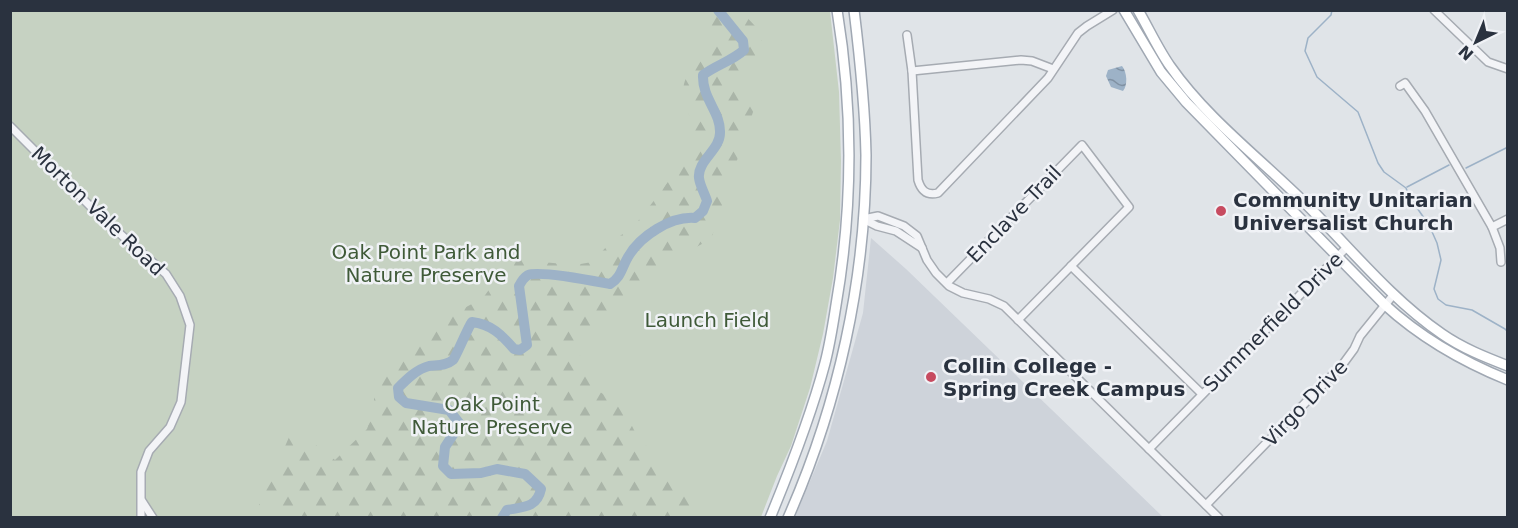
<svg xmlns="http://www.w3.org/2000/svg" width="1518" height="528" font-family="'DejaVu Sans',sans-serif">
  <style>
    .built { fill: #ced3da }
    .green { fill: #c6d2c2 }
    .forest { fill: url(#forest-firs) }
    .water { fill: url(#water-waves) }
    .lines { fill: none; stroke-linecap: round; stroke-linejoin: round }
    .stream { stroke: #9db2c7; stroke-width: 1.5 }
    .river { stroke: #9db2c7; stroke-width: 10 }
    .minor-casing { stroke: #a6abb2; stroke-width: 10 }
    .major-casing { stroke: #a0a8b3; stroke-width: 12 }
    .minor { stroke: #f3f4f7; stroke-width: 7 }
    .major { stroke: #fff; stroke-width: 9 }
    .poi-dot { fill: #c74b60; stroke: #f0f2f6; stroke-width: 2 }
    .labels { text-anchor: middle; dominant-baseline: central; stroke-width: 5; stroke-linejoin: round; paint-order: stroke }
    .poi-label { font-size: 20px; font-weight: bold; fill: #2a323f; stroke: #f0f2f6; text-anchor: start }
    .street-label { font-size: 20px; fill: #2a323f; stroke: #f0f2f6 }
    .park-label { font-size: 20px; fill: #3f5a38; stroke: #f0f2f6 }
  </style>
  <defs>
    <pattern id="forest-firs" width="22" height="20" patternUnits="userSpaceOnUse" patternTransform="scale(1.5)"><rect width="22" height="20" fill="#c6d2c2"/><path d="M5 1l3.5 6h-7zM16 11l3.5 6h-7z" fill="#aab5a8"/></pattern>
    <pattern id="water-waves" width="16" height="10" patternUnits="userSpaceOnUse" patternTransform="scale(1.5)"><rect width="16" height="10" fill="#9db2c7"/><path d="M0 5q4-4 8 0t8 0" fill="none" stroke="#8091a3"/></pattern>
  </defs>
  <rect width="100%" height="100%" fill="#e0e4e8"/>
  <polygon class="built" points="871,238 906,269 1163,517 795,517 827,441 863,313"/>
  <polygon class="green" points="10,11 830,11 839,92 841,161 840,220 833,278 823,334 810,388 791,446 777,476 761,517 11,517"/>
  <path class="forest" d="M701,11H741L755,26L763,44L760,64L740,80L737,87L744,98L755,106L711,239L647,274L618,314L596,326L579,353L588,374L597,390L614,401L630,422L638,438L690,488L694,504L682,518H288L281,512L259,505L290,435L312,442L335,460L367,429L374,407V395L385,374L413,350L440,321L483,298L498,277L516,261L527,258L542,262L575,265L592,262L610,243L634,226L656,198L696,144C697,123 679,103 684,84C689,67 706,55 709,38C711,29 704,19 701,11Z"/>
  <path class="water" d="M1122,66C1127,72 1128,85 1123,91L1111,87L1106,76L1108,70Z"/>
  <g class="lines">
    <g class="stream">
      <polyline points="1332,10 1331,15 1308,38 1305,51 1317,77 1358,112 1378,163 1384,172 1406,188 1410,198 1429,225 1437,243 1441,260 1434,289 1438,299 1446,305 1472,310 1505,329 1508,332"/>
      <polyline points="1466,168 1508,147"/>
      <polyline points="1407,187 1449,165"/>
    </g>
    <path class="river" d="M502,518L507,510C523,507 537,508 541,489L525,474L497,469L481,473L451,474L443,466L445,447L460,424L449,410L406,403L399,397L398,388C407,379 417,369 429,366C437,365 446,366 453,360C456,357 467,329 472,322C491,324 502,335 514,349L520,350L527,345L519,286C521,282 523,278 528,275C540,270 594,281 610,284C621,278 622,267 628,257C640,236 671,216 695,218L703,211L707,201C705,194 700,186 699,178C697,161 720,150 720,133C721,112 702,99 703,75C716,65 732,61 744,50L743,41L718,10"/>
    <g class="minor-casing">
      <g id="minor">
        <polyline points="1434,10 1488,62 1508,69"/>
        <path d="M907,35L912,71L918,180C921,190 926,196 938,193L1048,78L1078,33L1087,26L1113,10"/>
        <polyline points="912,71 1021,60 1032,61 1053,69"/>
        <polyline points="1400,86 1405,83 1425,111 1492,227 1500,248 1501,262"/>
        <polyline points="10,126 102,218 166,274 180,296 190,325 181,402 170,427 149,451 141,472 141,518"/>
        <polyline points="863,219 878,216 904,226 917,236 927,260 936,273 949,286 963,293 989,299 1004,306 1219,518"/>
        <polyline points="863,219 877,226 896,231 922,248"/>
        <polyline points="1492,227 1508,219"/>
        <polyline points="1071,266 1202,394"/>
        <polyline points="947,283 1082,145 1129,207 1018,320"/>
        <polyline points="1149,449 1347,247"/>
        <polyline points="142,501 153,518"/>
        <polyline points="1206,505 1343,364 1354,349 1360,336 1394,294"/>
      </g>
    </g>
    <g class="major-casing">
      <g id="major">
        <path d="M1124,10L1161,72L1186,102L1384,304C1421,338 1461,361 1508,380"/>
        <path d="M1138,10C1149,29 1158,49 1170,66C1207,119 1262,160 1307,205C1351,249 1391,299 1442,334C1462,348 1485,357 1508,366"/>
        <path d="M770,518C791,467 811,416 825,363C830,344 833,324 836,305C853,207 853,108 837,10"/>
        <path d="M788,518C838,405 866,279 866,155C865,107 860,59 854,10"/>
      </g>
    </g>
    <use href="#minor" class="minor"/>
    <use href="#major" class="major"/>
  </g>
  <g class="poi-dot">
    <circle cx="1221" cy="211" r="6"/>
    <circle cx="931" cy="377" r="6"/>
  </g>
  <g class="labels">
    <g class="poi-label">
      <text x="1233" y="200">Community Unitarian<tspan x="1233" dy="23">Universalist Church</tspan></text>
      <text x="943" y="366">Collin College -<tspan x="943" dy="23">Spring Creek Campus</tspan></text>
    </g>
    <g class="street-label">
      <text transform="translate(98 211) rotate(44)">Morton Vale Road</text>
      <text transform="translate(1014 214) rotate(-46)">Enclave Trail</text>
      <text transform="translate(1273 322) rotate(-45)">Summerfield Drive</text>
      <text transform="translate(1305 403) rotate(-46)">Virgo Drive</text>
    </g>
    <g class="park-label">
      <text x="426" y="252">Oak Point Park and<tspan x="426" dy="23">Nature Preserve</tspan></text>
      <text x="707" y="320">Launch Field</text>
      <text x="492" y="404">Oak Point<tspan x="492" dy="23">Nature Preserve</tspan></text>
    </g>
  </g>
  <rect width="1518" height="528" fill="none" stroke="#2a323f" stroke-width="24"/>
  <g transform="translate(1476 42) rotate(223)" stroke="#f0f2f6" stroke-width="4.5" paint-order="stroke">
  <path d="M0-4.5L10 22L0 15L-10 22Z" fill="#2a323f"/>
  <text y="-9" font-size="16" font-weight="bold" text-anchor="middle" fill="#2a323f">N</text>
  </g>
</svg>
